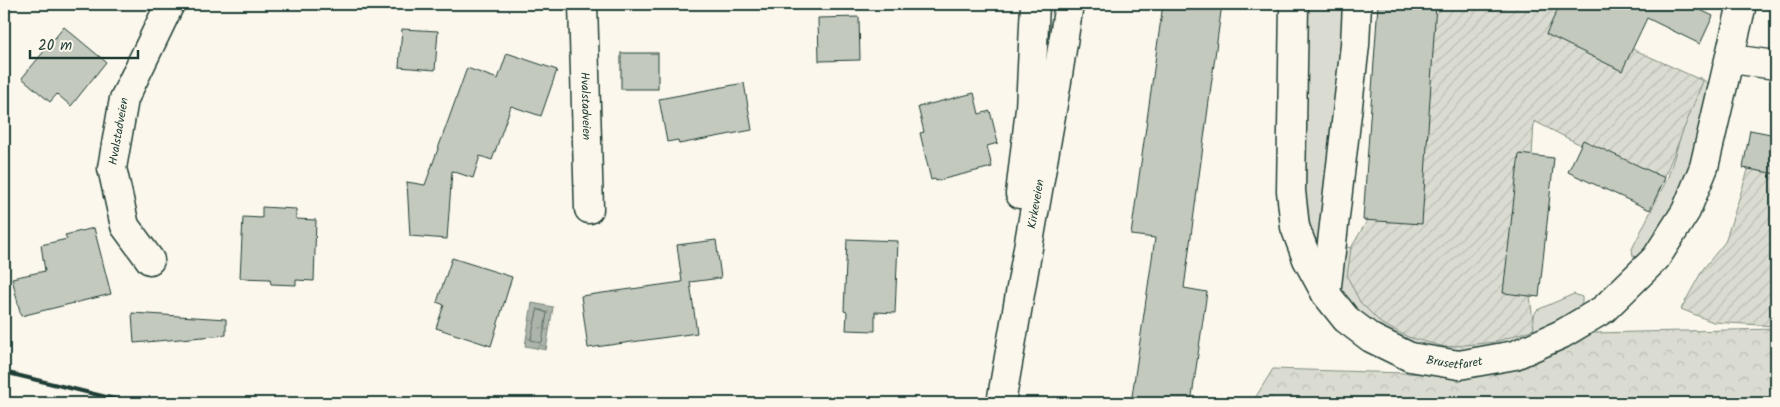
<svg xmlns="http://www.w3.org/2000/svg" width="1780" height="407" font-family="Kalam,sans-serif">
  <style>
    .grass { fill: #dbdcd1; stroke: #7d8c82 }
    .forest { fill: url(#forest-crowns); stroke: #7d8c82 }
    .garden { fill: url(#garden-furrows); stroke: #7d8c82 }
    .water { fill: url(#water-ripples); stroke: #74847b }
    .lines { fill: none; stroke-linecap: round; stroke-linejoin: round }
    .shore { stroke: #586d63; stroke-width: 1 }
    .building { fill: #c4c9be; stroke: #1f3d34 }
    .minor-casing { stroke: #1f3d34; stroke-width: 31 }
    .secondary-casing { stroke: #1f3d34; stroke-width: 31 }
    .minor { stroke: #fbf7ec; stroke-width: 28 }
    .secondary { stroke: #fbf7ec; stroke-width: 28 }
    .rail { stroke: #1f3d34; stroke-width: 4 }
    .labels { text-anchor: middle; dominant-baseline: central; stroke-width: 4; stroke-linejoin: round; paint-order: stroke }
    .street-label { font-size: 12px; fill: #1f3d34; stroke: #fbf7ec }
  </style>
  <defs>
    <pattern id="forest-crowns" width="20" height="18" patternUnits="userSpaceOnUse" patternTransform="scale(1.25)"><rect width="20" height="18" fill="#dbdcd1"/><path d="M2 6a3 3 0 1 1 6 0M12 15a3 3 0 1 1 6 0" fill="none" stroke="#bcbeb4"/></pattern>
    <pattern id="garden-furrows" width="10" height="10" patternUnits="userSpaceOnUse" patternTransform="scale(1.25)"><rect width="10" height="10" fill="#dbdcd1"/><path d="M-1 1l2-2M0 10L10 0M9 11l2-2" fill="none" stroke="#bcbeb4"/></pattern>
    <pattern id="water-ripples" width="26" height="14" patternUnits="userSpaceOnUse" patternTransform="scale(1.25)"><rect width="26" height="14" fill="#adb4aa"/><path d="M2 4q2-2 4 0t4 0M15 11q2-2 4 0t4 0" fill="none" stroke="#8c948b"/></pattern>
  </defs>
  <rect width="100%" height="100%" fill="#fbf7ec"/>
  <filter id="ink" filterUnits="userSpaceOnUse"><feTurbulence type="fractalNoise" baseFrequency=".02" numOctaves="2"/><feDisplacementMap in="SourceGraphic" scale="10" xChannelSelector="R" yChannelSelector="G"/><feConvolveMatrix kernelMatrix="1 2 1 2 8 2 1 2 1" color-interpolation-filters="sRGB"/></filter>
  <g filter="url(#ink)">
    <g class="grass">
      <polygon points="1306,4 1349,4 1321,237 1316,239 1311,235 1304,203"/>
      <polygon points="1699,77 1708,83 1712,99 1675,209 1643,252 1637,257 1633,256 1632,249 1668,177"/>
      <polygon points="1341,245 1357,250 1528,326 1537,310 1574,294 1582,297 1582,303 1572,316 1512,344 1448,353 1414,347 1392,337 1354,311 1338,288"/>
    </g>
    <polygon class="forest" points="1776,329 1776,396 1773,396 1767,403 1252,403 1273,369 1437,374 1506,368 1593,333"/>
    <g class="garden">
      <polygon points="1381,4 1580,4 1576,23 1703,81 1661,186 1534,121 1526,263 1534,329 1495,342 1445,347 1408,337 1382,324 1360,302 1347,276 1351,248 1374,209"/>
      <polygon points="1639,4 1724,4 1681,15"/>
      <polygon points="1752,158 1776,170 1776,326 1713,322 1681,309 1703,269 1725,242"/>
    </g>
    <polygon class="water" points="532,303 553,307 546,350 525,346"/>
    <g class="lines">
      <polygon class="shore" points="538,309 547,313 542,342 540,343 531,340"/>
    </g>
    <g class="building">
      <polygon points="1163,4 1222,4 1184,288 1207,292 1191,403 1131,403 1155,238 1131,235"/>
      <polygon points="1378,4 1436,4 1422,224 1363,220"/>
      <polygon points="1560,4 1688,4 1713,16 1700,44 1647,18 1622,71 1546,34"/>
      <polygon points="859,17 860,60 819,61 818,18"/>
      <polygon points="64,27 106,62 71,106 57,94 50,102 22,78"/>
      <polygon points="402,29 438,31 435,70 399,67"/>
      <polygon points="507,53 557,70 541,116 511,106 492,160 480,156 473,178 452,171 447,239 410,236 407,182 425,185 467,68 498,79"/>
      <rect x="621" y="53" width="37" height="36"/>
      <polygon points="744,83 752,130 679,144 678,140 667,142 659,99"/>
      <polygon points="974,93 979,114 990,111 998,143 987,146 992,167 936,181 935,179 931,180 920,133 924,132 918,107"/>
      <polygon points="1750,130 1776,135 1776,174 1743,168"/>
      <polygon points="1583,140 1665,178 1650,210 1568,172"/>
      <polygon points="1519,154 1554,158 1539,297 1503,293"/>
      <polygon points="262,207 296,209 296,219 316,220 314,281 296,280 296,285 271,284 270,279 240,278 243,217 262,218"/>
      <polygon points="94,228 111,294 21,316 12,278 45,271 41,245 67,239 65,235"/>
      <polygon points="847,239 898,241 895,313 875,312 875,331 846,330 847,312 844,311"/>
      <polygon points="716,240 721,278 690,282 697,333 588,348 581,296 682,282 677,245"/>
      <polygon points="452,258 512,277 491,346 436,328 444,305 437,302"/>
      <polygon points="132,313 226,319 226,335 134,343"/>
    </g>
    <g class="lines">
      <g class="minor-casing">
        <g id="minor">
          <path id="s1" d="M583,4L589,209"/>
          <path id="s2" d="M1294,4L1291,191L1295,227L1307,259L1326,294L1346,319L1371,338L1410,357L1459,365L1515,355L1562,334L1604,309L1656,258L1686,211L1704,167L1742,4"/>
          <polyline points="1731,59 1776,65"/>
          <path id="s3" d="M150,260L125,226L112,168L124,99L170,4"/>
          <polyline points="1326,294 1355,45 1357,4"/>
        </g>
      </g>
      <g class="secondary-casing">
        <g id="secondary">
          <polyline points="1020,194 1030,109 1035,4"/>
          <path id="s4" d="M1001,403L1057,81L1069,4"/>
        </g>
      </g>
      <use href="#minor" class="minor"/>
      <use href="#secondary" class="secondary"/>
      <polyline class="rail" points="4,372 131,403"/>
    </g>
  </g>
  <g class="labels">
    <g class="street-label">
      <text stroke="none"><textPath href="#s1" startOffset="102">Hvalstadveien</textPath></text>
      <text stroke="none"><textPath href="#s3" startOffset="139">Hvalstadveien</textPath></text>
      <text stroke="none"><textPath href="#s4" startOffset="202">Kirkeveien</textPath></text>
      <text stroke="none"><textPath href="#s2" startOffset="449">Brusetfaret</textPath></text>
    </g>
  </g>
  <rect width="1780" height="407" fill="none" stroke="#fbf7ec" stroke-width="20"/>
  <rect x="10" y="10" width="1760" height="387" fill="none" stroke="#1f3d34" stroke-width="2" filter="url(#ink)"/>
  <path d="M30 50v8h108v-8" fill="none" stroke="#1f3d34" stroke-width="2.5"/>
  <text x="38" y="50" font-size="15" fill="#1f3d34" stroke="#fbf7ec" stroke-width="4" paint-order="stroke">20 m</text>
</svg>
